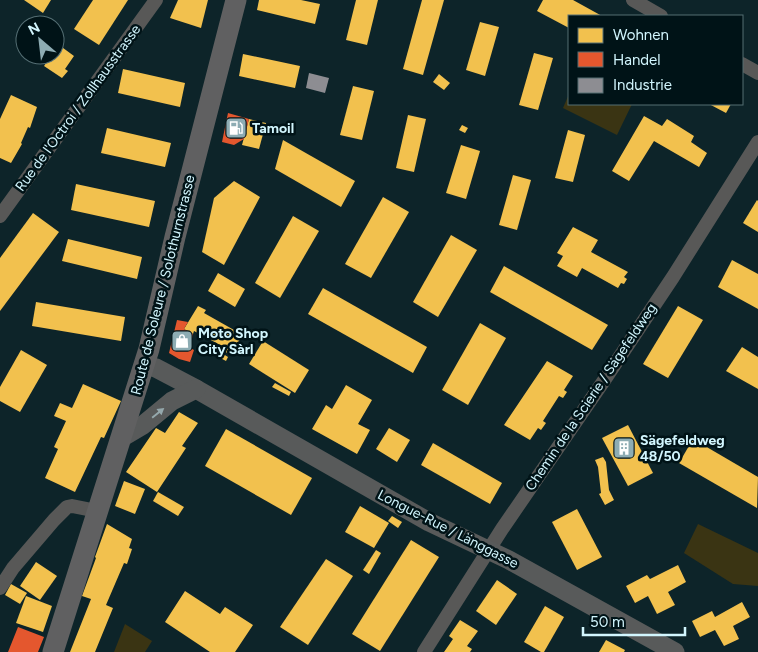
<svg xmlns="http://www.w3.org/2000/svg" width="758" height="652" font-family="Figtree,sans-serif">
  <style>
    .green { fill: #3a3413 }
    .homes { fill: #f2c14e }
    .shops { fill: #e4572e }
    .industry { fill: #8d8d92 }
    .lines { fill: none; stroke-linecap: round; stroke-linejoin: round }
    .street { stroke: #585857; stroke-width: 14 }
    .secondary { stroke: #585a5a; stroke-width: 19 }
    .primary { stroke: #606061; stroke-width: 21 }
    .oneway { fill: #95a8ac }
    .labels { text-anchor: middle; dominant-baseline: central; stroke-width: 5; stroke-linejoin: round; paint-order: stroke }
    .street-label { font-size: 14px; fill: #d2f6fe; stroke: #001317 }
    .poi-label { font-size: 14px; font-weight: bold; fill: #d2f6fe; stroke: #001317; text-anchor: start }
  </style>
  <rect width="100%" height="100%" fill="#0d2429"/>
  <g class="green">
    <polygon points="569,94 569,104 632,104 617,135 563,108"/>
    <polygon points="698,524 758,553 758,586 733,584 684,553"/>
    <polygon points="125,624 152,641 145,652 114,652"/>
  </g>
  <g class="homes">
    <polygon points="24,0 51,0 43,13"/>
    <polygon points="93,0 128,0 99,45 74,29"/>
    <polygon points="178,0 208,0 201,28 170,18"/>
    <polygon points="259,0 301,0 320,4 315,24 257,10"/>
    <polygon points="356,0 378,0 367,45 346,40"/>
    <polygon points="422,0 444,0 423,75 403,69"/>
    <polygon points="543,0 573,0 602,16 569,16 569,28 537,11"/>
    <polygon points="480,22 499,27 485,76 466,70"/>
    <polygon points="59,45 74,56 65,69 68,71 62,78 44,66 49,59 47,57 48,55 55,55 55,50"/>
    <polygon points="534,53 553,58 538,110 519,105"/>
    <polygon points="243,54 300,66 295,88 239,76"/>
    <polygon points="123,69 185,83 180,107 118,93"/>
    <polygon points="439,74 450,83 444,90 433,82"/>
    <polygon points="353,86 374,91 362,140 340,135"/>
    <polygon points="11,95 37,107 30,128 28,127 21,143 22,144 11,163 0,158 0,119"/>
    <polygon points="709,104 731,104 726,113"/>
    <polygon points="408,115 426,119 414,172 396,168"/>
    <polygon points="644,116 662,126 667,119 694,136 691,142 707,153 699,167 654,141 629,181 612,171"/>
    <polygon points="249,119 266,123 259,149 242,145"/>
    <polygon points="462,125 468,128 465,133 459,130"/>
    <polygon points="107,128 171,143 165,167 101,153"/>
    <polygon points="568,130 585,135 573,182 555,178"/>
    <polygon points="283,140 355,181 341,207 275,169"/>
    <polygon points="461,145 480,151 466,199 446,193"/>
    <polygon points="513,175 531,180 517,230 499,225"/>
    <polygon points="234,181 260,197 224,265 202,252 214,198"/>
    <polygon points="76,184 155,201 149,227 71,210"/>
    <polygon points="383,197 409,212 371,278 345,264"/>
    <polygon points="757,200 758,201 758,232 743,223"/>
    <polygon points="33,213 59,232 0,311 0,258"/>
    <polygon points="293,216 319,231 280,298 255,283"/>
    <polygon points="573,227 598,240 591,252 628,272 624,277 627,279 624,284 621,283 618,288 582,268 577,277 557,266 563,256 557,253"/>
    <polygon points="451,235 477,250 438,317 413,302"/>
    <polygon points="68,239 142,257 137,279 62,261"/>
    <polygon points="732,260 758,274 758,309 718,287"/>
    <polygon points="504,266 608,325 592,350 490,292"/>
    <polygon points="218,273 245,289 235,307 208,291"/>
    <polygon points="323,288 427,347 413,373 308,314"/>
    <polygon points="36,302 125,317 121,341 32,326"/>
    <polygon points="198,306 206,310 204,313 234,330 236,327 244,332 231,355 222,350 224,347 194,331 193,334 184,329"/>
    <polygon points="678,306 703,320 668,378 643,364"/>
    <polygon points="480,323 506,338 468,405 442,390"/>
    <polygon points="263,341 309,370 295,393 249,364"/>
    <polygon points="212,347 228,357 226,361 209,352"/>
    <polygon points="742,347 758,357 758,389 726,371"/>
    <polygon points="21,350 47,365 20,412 0,401 0,387"/>
    <polygon points="547,361 573,376 564,390 567,392 563,398 559,396 543,421 546,423 541,430 538,428 530,440 504,425"/>
    <polygon points="275,383 291,392 289,396 272,387"/>
    <polygon points="83,384 121,401 104,438 101,437 75,492 45,478 58,449 54,447 66,421 54,416 60,403 72,408"/>
    <polygon points="346,385 372,400 358,424 370,430 357,454 312,429 326,405 332,409"/>
    <polygon points="179,412 198,423 182,446 186,448 157,492 126,472 156,428 165,433"/>
    <polygon points="628,425 653,473 628,486 602,438"/>
    <polygon points="389,428 410,440 397,462 376,449"/>
    <polygon points="226,429 312,478 291,515 205,466"/>
    <polygon points="693,439 758,477 757,508 679,463"/>
    <polygon points="433,443 502,483 490,504 421,465"/>
    <polygon points="603,457 606,462 609,490 614,500 605,505 599,494 601,493 598,467 595,460"/>
    <polygon points="124,481 145,489 135,514 115,506"/>
    <polygon points="158,492 184,507 178,516 153,501"/>
    <polygon points="360,506 389,523 374,548 345,532"/>
    <polygon points="577,509 602,557 577,570 552,522"/>
    <polygon points="392,516 402,522 398,528 388,521"/>
    <polygon points="107,524 132,539 129,548 132,549 127,564 124,563 106,605 113,608 95,652 70,652 91,599 82,596 96,558 95,557"/>
    <polygon points="411,540 439,557 380,651 352,634"/>
    <polygon points="376,550 381,553 369,574 363,570"/>
    <polygon points="326,559 353,576 308,645 280,627"/>
    <polygon points="36,562 57,576 40,600 20,586"/>
    <polygon points="678,565 686,582 668,592 675,605 657,614 648,596 635,603 626,586 647,575 650,579"/>
    <polygon points="497,580 517,594 496,625 476,611"/>
    <polygon points="11,584 27,593 20,604 5,595"/>
    <polygon points="185,591 220,614 225,607 253,625 235,652 210,652 165,622"/>
    <polygon points="26,596 52,606 43,632 16,623"/>
    <polygon points="742,602 750,617 733,626 739,639 724,646 715,630 700,637 692,621 712,611 715,617"/>
    <polygon points="545,606 564,617 544,652 541,652 524,642"/>
    <polygon points="460,620 478,631 467,646 472,649 470,652 444,652 453,639 449,636"/>
    <polygon points="606,640 625,650 624,652 599,652"/>
  </g>
  <g class="shops">
    <polygon points="228,113 249,119 244,139 234,145 222,142"/>
    <polygon points="177,320 188,322 184,329 193,334 190,348 194,350 190,362 179,359 169,353"/>
    <polygon points="18,627 44,637 38,652 8,652"/>
  </g>
  <polygon class="industry" points="309,73 329,78 325,93 306,88"/>
  <g class="lines">
    <g class="street">
      <polyline points="633,0 661,16"/>
      <polyline points="742,64 758,73"/>
      <polyline points="0,216 156,0"/>
      <polyline points="0,588 13,568 54,520 67,507 72,506 97,511"/>
      <polyline points="424,652 502,529 603,382 673,277 758,142"/>
    </g>
    <g class="secondary">
      <polyline points="145,365 156,368 196,389 429,522 509,560 675,652"/>
      <polyline points="121,438 143,425 172,401 196,389"/>
    </g>
    <polyline class="primary" points="53,652 149,349 175,237 236,0"/>
  </g>
  <defs><path id="oneway-solid" d="M-6-.8H1V-3.2L6.5 0L1 3.2V.8H-6Z" transform="scale(1.25)"/></defs>
  <use class="oneway" href="#oneway-solid" transform="translate(158 413) rotate(-39)"/>
  <defs>
    <g id="fuel-square" transform="scale(1.125)"><rect x="-9" y="-9" width="18" height="18" rx="4" fill="#8dacb3" stroke="#001317"/><path d="M-5.5-6h7V0h2V4h1.3V-2.5L3-4.5l.8-.8L6-3V5H2.5V1h-1V6h-7ZM-4.2-4.7v3.2H.2V-4.7Z" fill="#fff"/></g>
    <g id="shop-square" transform="scale(1.125)"><rect x="-9" y="-9" width="18" height="18" rx="4" fill="#8dacb3" stroke="#001317"/><path d="M-5-2.5h2.3a2.7 3.5 0 0 1 5.4 0H5L5.5 6h-11ZM-1.5-2.5h3a1.5 2.3 0 0 0-3 0Z" fill="#fff"/></g>
    <g id="building-square" transform="scale(1.125)"><rect x="-9" y="-9" width="18" height="18" rx="4" fill="#8dacb3" stroke="#001317"/><path d="M-4-6H4V6H1V3H-1V6H-4ZM-2.5-4.3h1.7v1.8h-1.7ZM.8-4.3h1.7v1.8H.8ZM-2.5-1h1.7V.8h-1.7ZM.8-1h1.7V.8H.8Z" fill="#fff"/></g>
  </defs>
  <g fill-rule="evenodd">
    <use href="#fuel-square" x="236" y="128"/>
    <use href="#shop-square" x="182" y="341"/>
    <use href="#building-square" x="624" y="448"/>
  </g>
  <g class="labels">
    <g class="street-label">
      <text transform="translate(78 108) rotate(-54)">Rue de l'Octroi / Zollhausstrasse</text>
      <text transform="translate(163 285) rotate(-76)">Route de Soleure / Solothurnstrasse</text>
      <text transform="translate(591 397) rotate(-56)">Chemin de la Scierie / Sägefeldweg</text>
      <text transform="translate(448 529) rotate(27)">Longue-Rue / Länggasse</text>
    </g>
    <g class="poi-label">
      <text x="252" y="128">Tamoil</text>
      <text x="198" y="333">Moto Shop<tspan x="198" dy="16">City Sàrl</tspan></text>
      <text x="640" y="440">Sägefeldweg<tspan x="640" dy="16">48/50</tspan></text>
    </g>
  </g>
  <rect x="568" y="15" width="175" height="90" fill="#001317" stroke="#546e73"/>
  <rect x="578" y="28" width="25" height="15" fill="#f2c14e" stroke="#546e73"/>
  <text x="613" y="40" font-size="15" fill="#d2f6fe">Wohnen</text>
  <rect x="578" y="52" width="25" height="15" fill="#e4572e" stroke="#546e73"/>
  <text x="613" y="65" font-size="15" fill="#d2f6fe">Handel</text>
  <rect x="578" y="78" width="25" height="15" fill="#8d8d92" stroke="#546e73"/>
  <text x="613" y="90" font-size="15" fill="#d2f6fe">Industrie</text>
  <g transform="translate(40 40) rotate(332)"><circle r="24" fill="#001317" stroke="#546e73"/>
  <path d="M0-4L9 19L0 12L-9 19Z" fill="#8dacb3"/>
  <text y="-8" font-size="14" font-weight="bold" text-anchor="middle" fill="#d2f6fe">N</text>
  </g>
  <path d="M583 627v8h102v-8" fill="none" stroke="#d2f6fe" stroke-width="2.5"/>
  <text x="590" y="627" font-size="15" fill="#d2f6fe" stroke="#001317" stroke-width="4" paint-order="stroke">50 m</text>
</svg>
